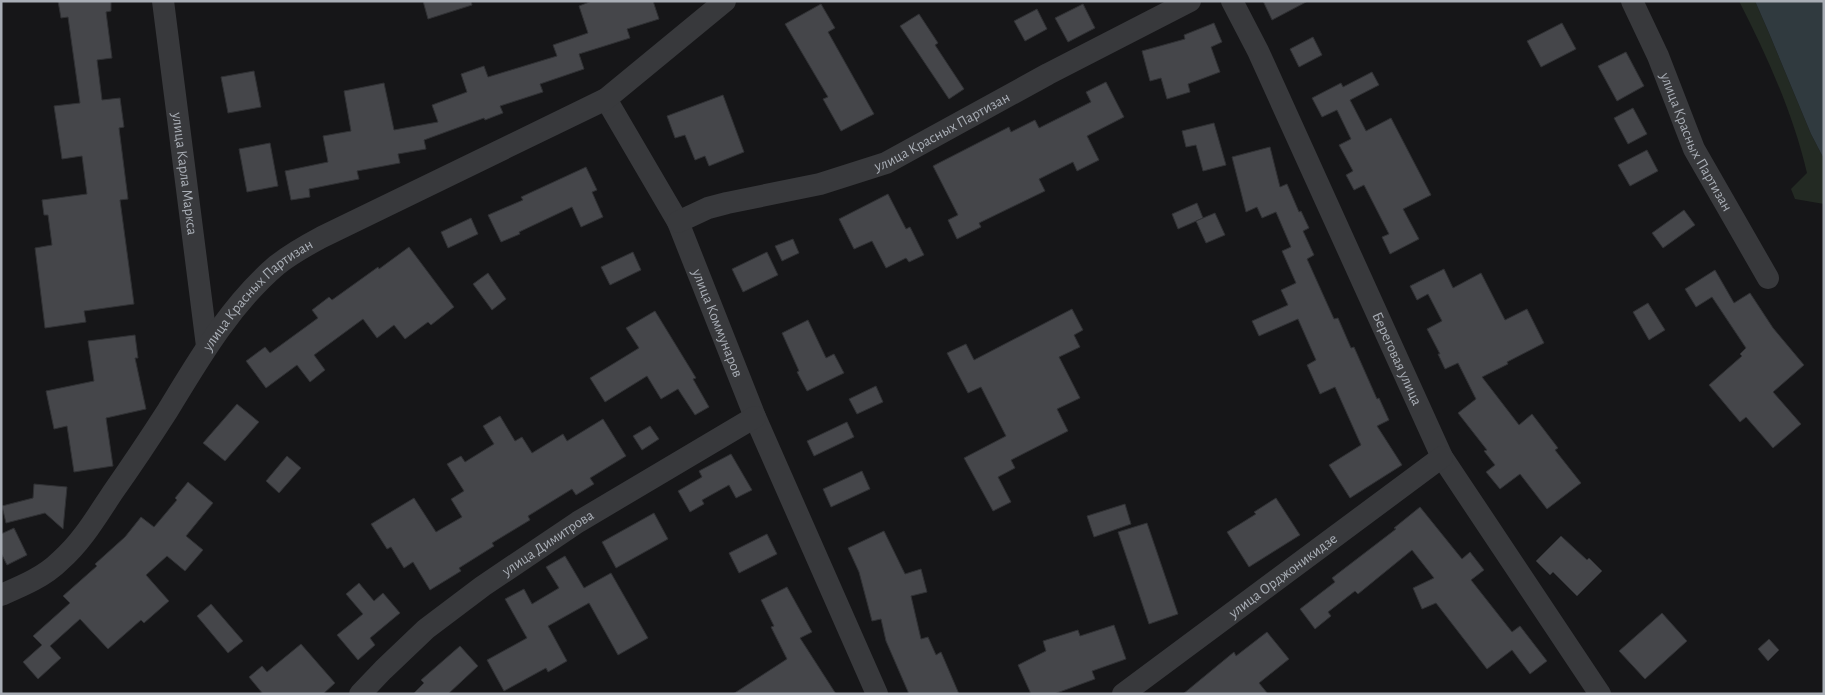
<svg xmlns="http://www.w3.org/2000/svg" width="1825" height="695" font-family="'Alegreya Sans',sans-serif">
  <style>
    .green { fill: #232a23 }
    .water { fill: #303a3f }
    .building { fill: #45464a; stroke: #303134 }
    .lines { fill: none; stroke-linecap: round; stroke-linejoin: round }
    .minor { stroke: #38393c; stroke-width: 22 }
    .labels { text-anchor: middle; dominant-baseline: central; stroke-width: 4; stroke-linejoin: round; paint-order: stroke }
    .street-label { font-size: 15px; fill: #a9aeb6; stroke: #111113 }
  </style>
  <rect width="100%" height="100%" fill="#161618"/>
  <path class="green" d="M1739,1H1755L1769,33L1811,134L1824,159V204L1795,199L1791,189L1807,173C1793,113 1767,56 1739,1Z"/>
  <polygon class="water" points="1755,1 1824,1 1824,159 1811,134 1769,33"/>
  <g class="building">
    <polygon points="58,1 111,1 111,11 106,12 112,58 97,60 102,100 120,98 124,127 119,128 128,199 120,200 134,304 84,311 86,322 45,328 35,248 52,245 48,215 44,215 42,200 87,194 82,156 62,159 54,106 80,103 68,17 61,18"/>
    <polygon points="423,1 471,1 472,5 428,19"/>
    <polygon points="592,1 653,1 659,19 627,29 630,38 579,54 584,69 540,84 543,92 500,106 503,113 485,120 484,118 424,140 426,149 398,154 400,163 357,171 359,179 309,189 310,197 291,200 285,171 328,162 323,136 351,131 344,91 384,83 394,130 438,122 432,105 467,92 461,74 484,66 488,77 557,56 553,45 588,33 579,6"/>
    <polygon points="1263,1 1308,1 1272,20"/>
    <polygon points="821,4 835,28 828,32 874,114 841,131 823,99 828,97 785,24"/>
    <polygon points="1083,4 1095,28 1068,42 1055,18"/>
    <polygon points="1037,9 1047,29 1025,41 1014,21"/>
    <polygon points="919,14 938,43 935,45 964,89 949,99 900,26"/>
    <polygon points="1214,23 1222,42 1211,47 1220,72 1188,84 1190,92 1167,99 1161,78 1150,81 1142,51 1185,39 1184,35"/>
    <polygon points="1562,23 1576,49 1541,67 1527,41"/>
    <polygon points="1313,37 1322,55 1299,67 1290,49"/>
    <polygon points="1626,52 1644,86 1617,101 1598,66"/>
    <polygon points="254,71 261,107 228,113 221,77"/>
    <polygon points="1372,72 1379,85 1350,100 1366,131 1391,118 1431,195 1403,209 1419,239 1390,254 1382,237 1389,234 1364,185 1354,190 1346,175 1353,171 1339,145 1351,139 1337,110 1322,117 1312,98 1341,83 1343,87"/>
    <polygon points="1106,82 1124,117 1087,136 1099,160 1077,171 1073,162 1039,179 1045,191 979,223 981,227 957,239 948,220 958,215 933,166 1009,127 1011,132 1035,120 1039,128 1091,102 1086,92"/>
    <polygon points="723,95 744,152 709,166 705,156 695,160 685,135 675,138 667,116"/>
    <polygon points="1633,108 1647,134 1628,144 1614,118"/>
    <polygon points="1214,123 1226,165 1203,171 1196,145 1186,147 1182,131"/>
    <polygon points="270,143 278,186 247,192 239,149"/>
    <polygon points="1270,147 1280,187 1287,184 1299,212 1301,211 1309,228 1303,231 1314,255 1307,259 1334,319 1338,318 1351,348 1354,347 1377,399 1379,398 1389,420 1377,426 1402,465 1350,498 1329,465 1361,445 1335,387 1320,394 1307,365 1316,360 1298,319 1259,336 1252,321 1288,305 1281,290 1296,283 1282,251 1291,247 1276,212 1262,218 1257,207 1246,212 1232,157"/>
    <polygon points="1647,150 1658,171 1630,186 1618,165"/>
    <polygon points="586,167 597,190 592,192 603,217 581,227 572,207 519,232 520,234 501,242 488,215 523,200 521,197"/>
    <polygon points="888,194 906,229 910,227 924,255 909,262 906,258 886,268 872,241 854,249 839,219"/>
    <polygon points="1197,203 1203,218 1178,229 1172,214"/>
    <polygon points="1684,210 1695,225 1663,248 1652,233"/>
    <polygon points="1215,213 1225,235 1206,243 1196,221"/>
    <polygon points="471,218 478,234 448,248 441,232"/>
    <polygon points="793,239 799,253 782,261 775,246"/>
    <polygon points="409,247 454,307 431,325 428,322 405,339 394,325 377,338 363,319 314,355 325,370 310,382 297,365 266,388 246,361 265,347 270,353 318,318 312,310 329,297 332,300 378,267 379,269"/>
    <polygon points="633,252 641,270 610,285 601,267"/>
    <polygon points="767,252 778,275 743,292 732,269"/>
    <polygon points="1444,269 1453,288 1481,273 1505,320 1527,309 1544,343 1507,362 1508,364 1482,377 1519,425 1532,414 1558,448 1555,450 1581,483 1547,509 1520,474 1500,489 1486,472 1495,465 1484,451 1487,450 1458,413 1476,399 1458,363 1445,369 1438,354 1440,354 1427,329 1442,321 1428,294 1417,300 1410,286"/>
    <polygon points="1715,270 1734,303 1750,293 1773,328 1804,365 1773,392 1801,424 1773,448 1746,417 1740,422 1709,385 1742,356 1740,354 1746,348 1712,297 1696,307 1685,289"/>
    <polygon points="488,273 506,299 492,310 473,284"/>
    <polygon points="1648,303 1665,330 1649,340 1633,312"/>
    <polygon points="1072,309 1083,330 1074,335 1080,347 1059,357 1080,398 1057,409 1068,431 1011,460 1015,468 998,477 1011,502 993,511 964,458 1006,436 981,387 968,393 947,353 966,344 974,360"/>
    <polygon points="655,311 696,378 693,379 709,407 695,415 678,389 661,399 647,376 605,402 590,378 639,348 626,328"/>
    <polygon points="808,320 826,358 834,354 844,373 807,391 797,372 799,371 782,333"/>
    <polygon points="135,335 138,358 135,358 146,409 106,418 113,466 74,472 67,426 54,429 46,391 94,381 88,341"/>
    <polygon points="876,386 883,402 857,414 849,399"/>
    <polygon points="237,404 259,422 225,461 203,443"/>
    <polygon points="500,416 515,441 522,437 532,453 563,434 567,441 603,419 626,456 590,478 594,484 576,495 572,489 528,516 530,520 492,543 494,546 459,568 461,571 430,590 413,562 404,568 391,547 387,549 371,524 414,498 436,532 462,517 451,499 464,491 447,464 461,456 465,462 494,444 483,426"/>
    <polygon points="847,422 854,437 814,456 807,441"/>
    <polygon points="650,426 659,439 642,450 633,436"/>
    <polygon points="731,454 752,490 736,498 729,485 702,500 704,504 690,512 678,491 702,477 699,471"/>
    <polygon points="287,456 301,468 279,493 266,481"/>
    <polygon points="862,471 870,489 831,507 823,489"/>
    <polygon points="188,482 213,503 186,536 203,550 185,571 167,556 146,575 169,601 144,623 141,620 108,649 80,619 50,646 61,658 38,679 23,662 42,645 33,636 70,603 63,596 97,566 95,564 125,537 141,517 154,527 177,500 175,498"/>
    <polygon points="34,484 67,487 63,529 45,513 6,523 2,506 33,498"/>
    <polygon points="1276,498 1300,535 1249,567 1227,532 1256,514 1254,512"/>
    <polygon points="1125,504 1131,524 1094,537 1087,516"/>
    <polygon points="1420,507 1462,559 1470,552 1484,570 1471,580 1512,632 1520,626 1547,661 1530,674 1512,650 1487,669 1436,603 1422,609 1413,588 1434,578 1412,550 1358,594 1355,591 1328,612 1331,616 1315,629 1300,609 1335,582 1332,578 1396,529 1394,528"/>
    <polygon points="654,513 668,539 616,568 602,542"/>
    <polygon points="1147,523 1178,614 1149,624 1118,532"/>
    <polygon points="14,528 27,555 7,565 1,553 1,534"/>
    <polygon points="884,531 905,574 921,569 927,592 911,596 921,639 928,637 936,655 941,652 959,694 909,694 886,641 881,619 872,621 859,572 848,548"/>
    <polygon points="767,534 777,554 739,573 729,553"/>
    <polygon points="1561,536 1587,560 1589,558 1602,571 1577,596 1553,572 1550,575 1536,561"/>
    <polygon points="565,556 584,588 611,573 648,638 618,655 589,603 548,626 567,661 548,672 546,668 504,691 487,660 527,638 505,599 524,589 532,604 559,588 546,567"/>
    <polygon points="359,583 374,601 383,593 400,613 370,638 375,645 358,660 337,635 363,614 346,594"/>
    <polygon points="787,587 812,632 800,638 836,694 733,694 787,659 771,627 774,626 761,600"/>
    <polygon points="211,604 243,641 228,653 197,616"/>
    <polygon points="1662,613 1687,641 1645,679 1619,651"/>
    <polygon points="1114,625 1126,659 1092,671 1095,679 1054,694 1031,694 1018,665 1046,651 1043,641 1078,630 1080,636"/>
    <polygon points="1267,632 1289,659 1259,683 1268,694 1183,694 1234,652 1236,656"/>
    <polygon points="1769,639 1779,650 1768,661 1758,649"/>
    <polygon points="301,644 335,683 323,694 263,694 249,677 262,666 267,672"/>
    <polygon points="460,646 478,666 448,694 413,694 424,683 421,680"/>
  </g>
  <g class="lines">
    <g class="minor">
      <path id="s1" d="M163,1L207,346"/>
      <path id="s2" d="M1232,1L1258,51L1442,457L1600,694"/>
      <path id="s3" d="M1632,1L1658,56L1694,149L1768,278"/>
      <path id="s4" d="M606,99L678,222L755,417L877,694"/>
      <path id="s5" d="M678,222L708,208L727,203L820,184L886,163L1048,74L1190,1"/>
      <path id="s6" d="M1,595C22,586 44,577 60,561C82,542 97,516 113,492C132,465 150,438 168,410C199,359 231,304 277,265C291,254 307,245 322,237L606,99L725,1"/>
      <path id="s7" d="M360,694L383,670L426,629L483,586L578,522L755,417"/>
      <path id="s8" d="M1123,694L1442,457"/>
    </g>
  </g>
  <g class="labels">
    <g class="street-label">
      <text stroke="none"><textPath href="#s5" startOffset="281">улица Красных Партизан</textPath></text>
      <text stroke="none"><textPath href="#s3" startOffset="155">улица Красных Партизан</textPath></text>
      <text stroke="none"><textPath href="#s1" startOffset="174">улица Карла Маркса</textPath></text>
      <text stroke="none"><textPath href="#s6" startOffset="402">улица Красных Партизан</textPath></text>
      <text stroke="none"><textPath href="#s4" startOffset="251">улица Коммунаров</textPath></text>
      <text stroke="none"><textPath href="#s2" startOffset="394">Береговая улица</textPath></text>
      <text stroke="none"><textPath href="#s7" startOffset="242">улица Димитрова</textPath></text>
      <text stroke="none"><textPath href="#s8" startOffset="199">улица Орджоникидзе</textPath></text>
    </g>
  </g>
  <rect width="1825" height="695" fill="none" stroke="#a9aeb6" stroke-width="5"/>
</svg>
